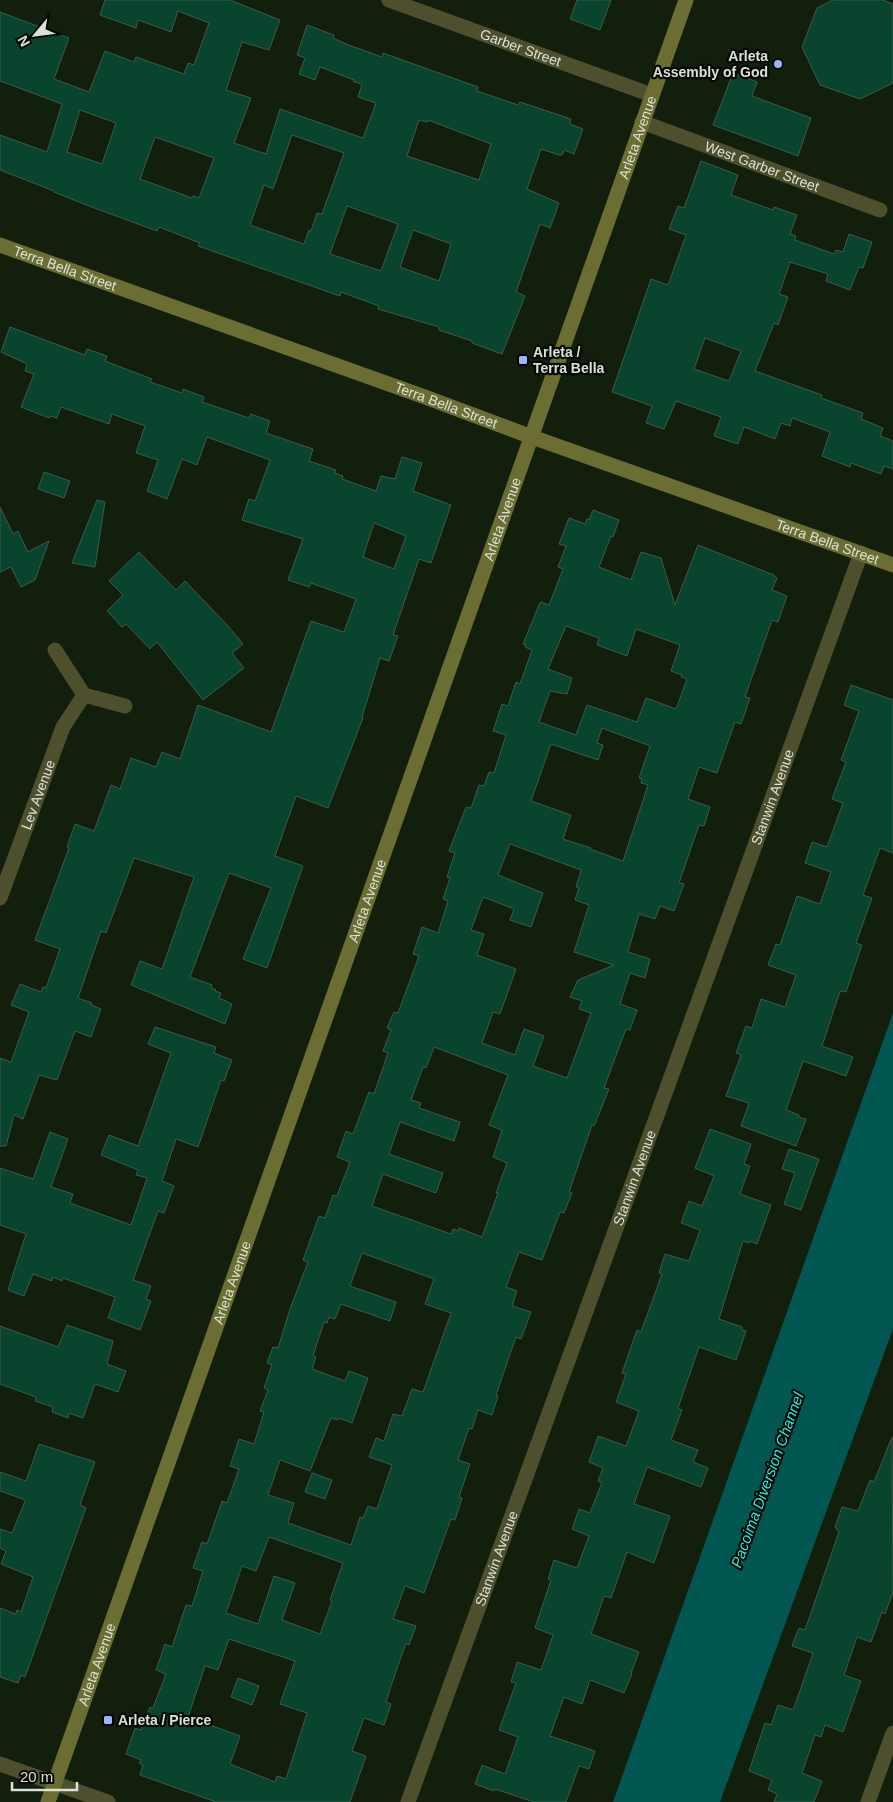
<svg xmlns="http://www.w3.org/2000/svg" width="893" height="1802" font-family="Arial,sans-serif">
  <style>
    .water { fill: #035752 }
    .building { fill: #09452e; stroke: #3f594c; fill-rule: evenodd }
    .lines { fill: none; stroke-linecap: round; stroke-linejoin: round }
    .street { stroke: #4e4f2c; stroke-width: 15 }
    .secondary { stroke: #6c6d33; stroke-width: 15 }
    .poi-dot { fill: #99b5fd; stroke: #040702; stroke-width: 2 }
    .labels { text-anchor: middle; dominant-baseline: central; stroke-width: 4.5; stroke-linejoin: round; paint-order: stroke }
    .street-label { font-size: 14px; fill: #dae2d6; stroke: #040702 }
    .poi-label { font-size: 14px; font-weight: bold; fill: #dae2d6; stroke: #040702; text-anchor: start }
    .water-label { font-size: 15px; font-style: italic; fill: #22f3e8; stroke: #040702 }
  </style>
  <rect width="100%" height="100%" fill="#121f0d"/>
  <polygon class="water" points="893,1013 893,1329 720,1802 613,1802"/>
  <g class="building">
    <path d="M105,0H230L280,20L269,50L242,42L226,90L251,98L234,143L266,154L280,109L363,138L376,103L358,97L362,84L354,82V80L320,67L315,80L299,74L305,58L297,55L307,25L334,35L333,38L346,44L382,57L383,53L478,87L477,91L518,105L520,102L571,119L570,124L583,129L574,154L564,150L562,155H559L541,149L527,189L559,203L550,228L540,224L516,292L525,296L502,354L472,343V341L439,330V327L378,309L379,306L341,292L340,296L198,246L200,243L159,227L157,231L89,206L54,192V191L0,170V135L47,152L62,104L0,81V12L69,38L54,79L89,92L105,51L134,62L136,57L184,74L188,63L194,65L209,23L178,11L171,32L138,20L136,28L100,15ZM80,110L116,123L102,164L67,152ZM419,120L427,122L428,120L491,144L479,180L407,156ZM292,135L344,153L322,214L317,213L311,231L309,230L304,244L250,225L264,185L273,189ZM155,137L214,158L199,198L193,196L192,198L140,179ZM347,206L398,224L381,271L330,254ZM413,230L451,244L439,281L400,267Z"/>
    <polygon points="577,0 611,0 600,30 570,19"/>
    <polygon points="833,0 883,0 893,4 893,83 860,99 820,85 802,47 817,8"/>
    <polygon points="733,73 757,82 752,96 811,118 798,156 713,125"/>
    <path d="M701,161L738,175L731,195L773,210L774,207L797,215L790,234L796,236L795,240L834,254L836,250L843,252L849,234L872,242L863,268L859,267L850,290L826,281L828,274L790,262L779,294L788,297L778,325L774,323L755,371L822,395L821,398L863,413L861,419L883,428L880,436L893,441V469L884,466L881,474L851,463L850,467L822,456L830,432L792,418L790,426L781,423L775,439L744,427L738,444L714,436L721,417L676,401L664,429L646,423L652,406L612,392L651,279L668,285L686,235L669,229L678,206L684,208ZM705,338L741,351L729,381L694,369Z"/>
    <path d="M10,327L85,355L87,349L107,356L105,361L152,379L150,382L182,393L183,389L204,397L202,402L249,418L251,414L270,421L266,433L313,449L309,461L336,470L335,473L343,476L342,479L376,491L381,476L395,479L402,457L422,463L413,491L451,505L431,563L419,559L393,635L398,636L389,661L380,658L362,717L363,718L328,808L296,796L275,856L303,866L267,968L243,959L271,888L229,873L190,977L212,985L211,988L216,990L215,991L221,993L219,998L232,1004L225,1024L131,985L140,961L162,969L194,877L134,858L106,933L101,931L78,998L92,1003L91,1005L101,1009L91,1037L75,1031L57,1080L39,1075L23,1119L14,1115L6,1146H0V1058L11,1062L29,1012L11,1005L20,984L41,992L43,987L46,988L60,949L35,940L69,848L67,847L75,824L94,831L111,785L120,789L131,758L156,767L162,752L180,759L198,705L271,732L311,621L344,632L356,599L311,583L309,587L288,580L303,539L242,520L249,499L255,501L270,460L207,437L197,465L182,459L167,499L147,491L158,460L136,453L145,426L112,414L109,424L61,407L57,418L50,416L49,418L21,407L34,374L25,371L27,364L1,352ZM374,523L406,536L394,569L363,557Z"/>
    <polygon points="44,472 70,481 64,498 38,489"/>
    <polygon points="97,500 105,502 95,567 72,563"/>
    <polygon points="0,507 13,534 18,531 28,552 49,541 35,580 21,587 11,567 0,572"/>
    <path d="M593,510L619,520L613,537L611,536L599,567L631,580L641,552L661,558L675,605L698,545L774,575V576L777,578L772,590L787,596L778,622L772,620L745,697L750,698L741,724L735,722L717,773L699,767L688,799L710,807L704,826L699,825L679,883L684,884L674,911L660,906L655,919L639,914L628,952L650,959L645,978L630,973L620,1004L637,1010L630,1030L626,1029L618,1050L604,1088L609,1089L594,1126L592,1125L569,1192L572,1193L564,1213L560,1212L542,1260L519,1252L506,1287L517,1291L512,1306L531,1312L521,1339L516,1337L496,1395L498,1396L492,1415L478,1410L472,1429L469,1428L458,1460L470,1464L459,1497L462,1498L455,1520L451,1519L424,1593L405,1586L393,1619L416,1626L409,1645L406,1643L393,1680L386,1702L391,1704L384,1725L364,1718L352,1751L366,1756L350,1802H216L140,1775L143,1765L139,1763L141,1760L126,1754L135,1728L141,1730L150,1707L153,1708L166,1674L156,1670L165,1644L172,1647L186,1605L192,1606L203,1571L193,1568L202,1542L207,1544L222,1501L227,1503L239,1469L230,1466L239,1439L254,1444L264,1412L260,1411L268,1390L264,1388L272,1365L267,1363L273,1347L278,1348L290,1309L308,1262L303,1260L319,1216L325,1218L333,1195L337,1196L350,1162L337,1157L346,1131L353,1134L369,1092L374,1094L388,1053L383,1051L391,1030L387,1028L394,1012L398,1013L419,956L413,954L422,927L438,933L448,901L443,899L450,878L447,877L455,853L449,851L466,807L471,808L479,785L484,786L489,772L494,773L506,735L493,731L502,704L508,706L516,682L520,684L532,650L525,647L526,645L523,644L539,605L541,602L549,605L563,569L558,567L566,546L559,544L569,518L585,524L587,519L589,520ZM566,626L599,638L597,645L627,656L636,629L680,645L671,671L682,675L681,677L687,679L676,709L646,698L637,722L587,705L576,735L539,722L550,691L567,694L572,678L548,669ZM602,728L650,746L639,778L642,779L641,783L648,785L623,861L590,849L591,848L563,839L571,815L531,801L551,744L598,760L603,745L597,743ZM510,844L581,870L576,887L579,888L575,900L589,905L574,952L614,965L578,980L570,997L582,1001L579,1009L591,1013L567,1078L533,1066L544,1036L524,1029L515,1055L482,1043L493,1012L500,1014L516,969L477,955L484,934L471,930L483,897L514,909L510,920L531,927L543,893L498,875ZM434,1047L508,1075L489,1125L502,1130L493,1157L507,1163L496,1193H498L482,1237L459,1228V1231L453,1229L451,1234L372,1206L383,1174L436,1193L443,1173L389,1154L400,1122L454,1141L460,1122L419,1108L421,1103L411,1100L423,1067L426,1068ZM362,1253L434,1279L425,1304L451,1313L423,1392L412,1389L402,1416L393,1414L384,1441L376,1438L369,1457L392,1465L377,1509L368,1506L363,1518L360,1517L351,1545L288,1523L294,1503L268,1495L280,1460L310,1471L331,1418L338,1420L339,1418L352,1423L368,1378L349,1371L345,1381L312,1369L316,1357L313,1356L324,1322L327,1323L329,1317L335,1319L341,1304L390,1321L396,1302L350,1286ZM269,1537L343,1563L330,1600L332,1601L320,1634L282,1620L295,1583L274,1576L258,1624L226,1613L242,1566L256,1571ZM229,1639L295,1661L280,1704L307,1713L286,1779L277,1776L275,1782L230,1764L240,1736L188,1717L205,1666L218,1670Z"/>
    <polygon points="139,552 176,590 185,581 229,627 243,644 232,653 244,668 203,700 157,642 150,649 126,624 122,627 107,611 123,595 109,581"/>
    <polygon points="851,685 893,700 893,853 880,848 863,895 872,898 856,943 862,945 846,992 840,991 822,1046 853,1057 846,1076 803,1061 786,1110 799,1115 798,1117 806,1119 796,1146 741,1126 749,1103 726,1096 741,1055 736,1053 746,1026 752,1028 761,999 785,1007 796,975 768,965 776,944 780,945 797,896 820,904 831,872 805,863 812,842 827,847 843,803 832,799 846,762 841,760 859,711 844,705"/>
    <polygon points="155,1027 216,1047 214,1053 232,1060 224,1081 221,1080 198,1147 176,1139 162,1181 174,1186 164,1213 158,1211 133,1280 151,1286 146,1299 151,1301 140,1330 108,1318 115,1297 63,1278 62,1281 53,1277 52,1281 33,1274 24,1296 8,1290 26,1234 0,1225 0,1168 33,1179 50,1132 68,1139 51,1187 73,1194 70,1203 131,1225 147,1178 136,1175 138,1170 101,1155 109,1135 138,1146 171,1053 148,1044"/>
    <polygon points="710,1129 751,1144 744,1164 750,1166 740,1194 771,1205 757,1244 750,1241 749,1243 743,1241 719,1319 742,1327 742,1330 746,1331 736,1360 699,1347 678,1408 682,1410 671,1440 698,1450 693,1462 708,1468 701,1487 647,1467 634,1504 670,1516 654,1563 627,1552 611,1598 604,1596 591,1634 639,1652 631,1673 632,1674 624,1693 590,1680 582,1704 564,1697 550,1736 595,1751 589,1769 579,1766 566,1802 534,1802 495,1789 494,1791 475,1784 482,1765 505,1774 518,1737 499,1730 516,1683 511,1682 517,1662 541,1670 553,1635 535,1628 551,1580 548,1579 554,1560 577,1568 589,1536 572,1529 579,1509 590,1513 602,1482 598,1481 603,1468 589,1462 598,1436 626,1446 639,1411 616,1402 626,1374 622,1373 637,1330 641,1332 662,1274 659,1273 665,1254 689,1261 700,1230 681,1223 689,1201 702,1206 714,1176 695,1168"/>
    <polygon points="789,1149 819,1159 801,1210 784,1204 795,1173 782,1169"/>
    <polygon points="67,1325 113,1341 107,1364 126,1371 118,1392 95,1384 83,1418 69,1413 68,1418 52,1412 53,1407 35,1401 36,1397 0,1384 0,1326 58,1347"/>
    <polygon points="892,1437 893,1592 885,1614 882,1612 871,1642 857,1637 844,1675 861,1681 843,1732 825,1725 821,1737 815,1735 802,1773 822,1781 814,1802 774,1802 777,1794 768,1790 772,1780 749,1771 765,1723 771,1725 778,1705 793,1710 796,1702 813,1653 792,1646 799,1628 805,1630 839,1532 835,1527 842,1507 858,1511 870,1480 874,1482"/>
    <polygon points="39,1444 95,1462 80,1505 86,1508 25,1677 21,1675 18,1683 0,1677 0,1608 16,1614 17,1610 21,1612 33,1577 1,1564 6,1551 0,1548 0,1529 12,1533 25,1501 23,1499 0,1491 0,1472 26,1481"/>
    <polygon points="312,1473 332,1480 325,1499 305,1492"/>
    <polygon points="238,1678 259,1686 252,1705 231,1697"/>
  </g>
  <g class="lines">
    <g class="street">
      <path id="s1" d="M389,0L652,95"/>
      <path id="s2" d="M642,122L880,210"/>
      <polyline points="55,650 84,695 125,706"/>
      <path id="s3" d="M0,898L63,727L84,695"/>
      <polyline points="0,1764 108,1802"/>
      <path id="s4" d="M408,1802L861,553"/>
      <polyline points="868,1802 893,1733"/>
    </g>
    <g class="secondary">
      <path id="s5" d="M0,245L425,397L532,437L893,565"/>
      <path id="s6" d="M48,1802L686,0"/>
    </g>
  </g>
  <g class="poi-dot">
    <circle cx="778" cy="64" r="5"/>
    <rect x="518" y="355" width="10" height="10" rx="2.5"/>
    <rect x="103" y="1715" width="10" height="10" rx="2.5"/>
  </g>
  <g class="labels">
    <g class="street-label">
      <text stroke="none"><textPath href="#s1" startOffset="140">Garber Street</textPath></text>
      <text stroke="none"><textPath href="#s6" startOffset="1766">Arleta Avenue</textPath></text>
      <text stroke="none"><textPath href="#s2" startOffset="128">West Garber Street</textPath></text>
      <text stroke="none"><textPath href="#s5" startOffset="69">Terra Bella Street</textPath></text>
      <text stroke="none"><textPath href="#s5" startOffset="474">Terra Bella Street</textPath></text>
      <text stroke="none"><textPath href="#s6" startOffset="1361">Arleta Avenue</textPath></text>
      <text stroke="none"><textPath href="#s5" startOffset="879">Terra Bella Street</textPath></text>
      <text stroke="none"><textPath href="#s3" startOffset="110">Lev Avenue</textPath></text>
      <text stroke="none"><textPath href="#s4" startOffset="1069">Stanwin Avenue</textPath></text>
      <text stroke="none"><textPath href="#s6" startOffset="956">Arleta Avenue</textPath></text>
      <text stroke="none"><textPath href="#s4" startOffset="664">Stanwin Avenue</textPath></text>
      <text stroke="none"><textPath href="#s6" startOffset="551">Arleta Avenue</textPath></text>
      <text stroke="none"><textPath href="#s4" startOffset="259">Stanwin Avenue</textPath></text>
      <text stroke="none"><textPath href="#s6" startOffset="146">Arleta Avenue</textPath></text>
    </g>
    <g class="poi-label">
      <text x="768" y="56" text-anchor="end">Arleta<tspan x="768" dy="16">Assembly of God</tspan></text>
      <text x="533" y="352">Arleta /<tspan x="533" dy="16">Terra Bella</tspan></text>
      <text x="118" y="1720">Arleta / Pierce</text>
    </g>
    <g class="water-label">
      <text transform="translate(767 1480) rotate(-70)">Pacoima Diversion Channel</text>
    </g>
  </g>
  <g transform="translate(35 35) rotate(241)" stroke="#040702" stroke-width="4" paint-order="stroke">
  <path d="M0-4L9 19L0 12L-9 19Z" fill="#dae2d6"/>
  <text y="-8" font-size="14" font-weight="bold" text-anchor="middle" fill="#dae2d6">N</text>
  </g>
  <path d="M12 1782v8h65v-8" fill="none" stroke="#dae2d6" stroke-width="2.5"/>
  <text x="20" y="1782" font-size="15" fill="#dae2d6" stroke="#040702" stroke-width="4" paint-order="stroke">20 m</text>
</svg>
